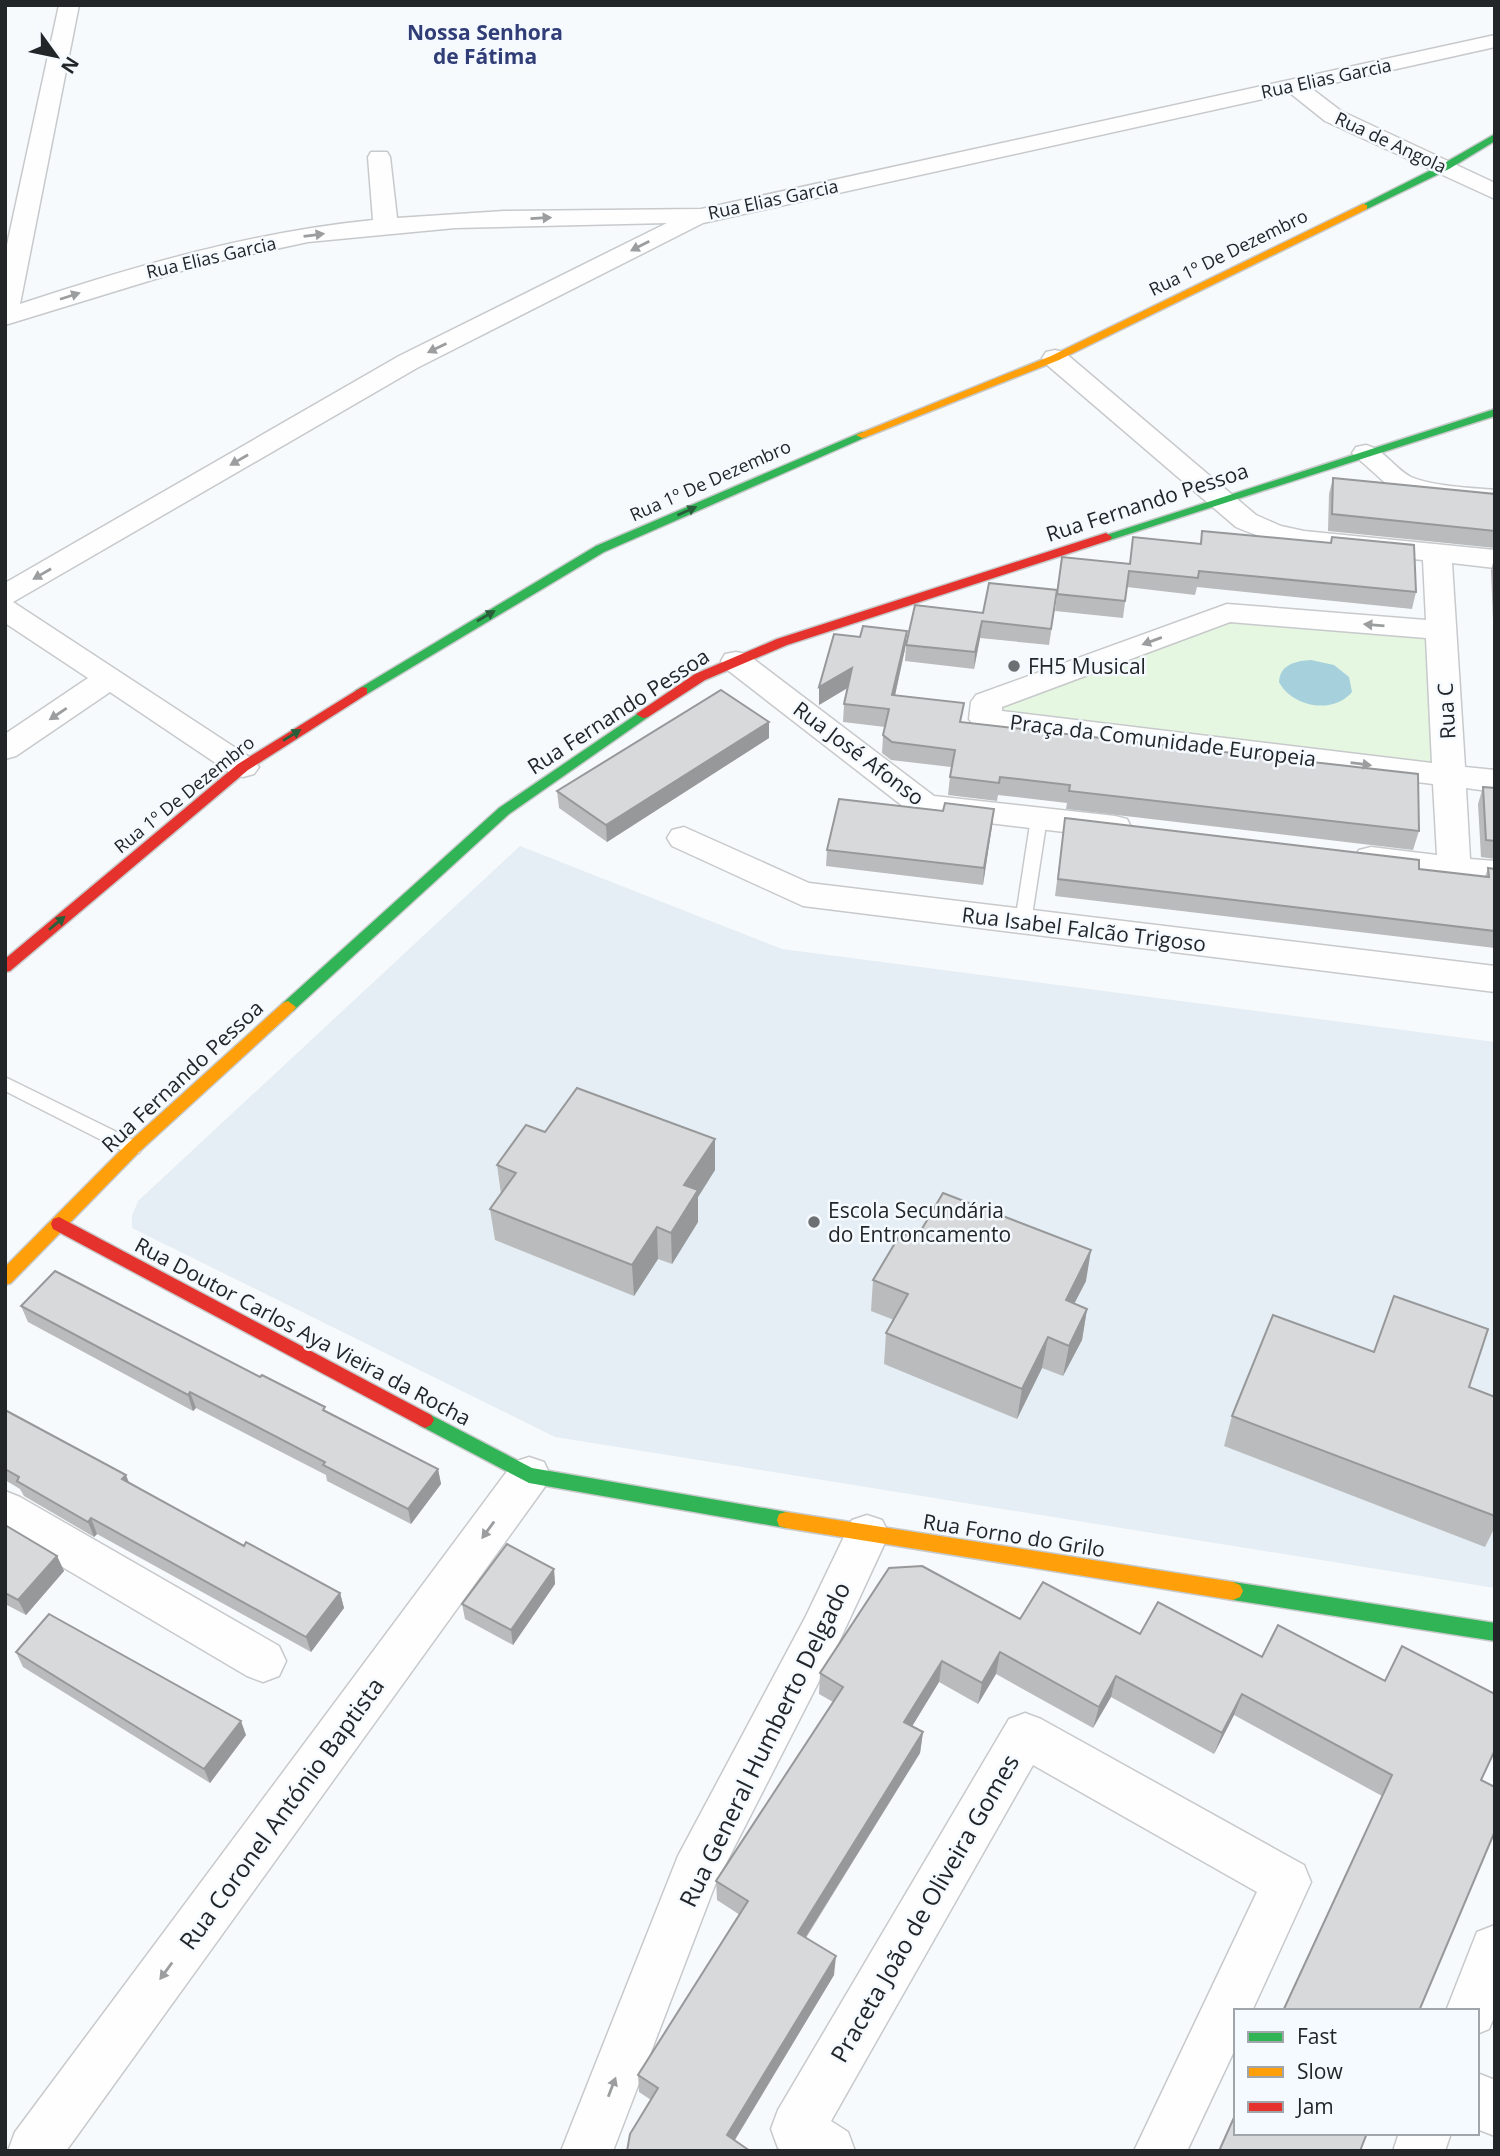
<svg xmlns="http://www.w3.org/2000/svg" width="1500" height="2156" font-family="'Open Sans',sans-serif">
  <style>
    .built { fill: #e5eef4 }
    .green { fill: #e5f6e1 }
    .water { fill: #a6d1dc }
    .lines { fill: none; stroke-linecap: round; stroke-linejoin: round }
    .lane-casing { stroke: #c7c9cb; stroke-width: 3 }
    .street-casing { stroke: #c7c9cb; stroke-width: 3 }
    .fast-casing { stroke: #c7c9cb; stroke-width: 3 }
    .slow-casing { stroke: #c7c9cb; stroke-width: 3 }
    .jam-casing { stroke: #c7c9cb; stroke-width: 3 }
    .lane { fill: #fefeff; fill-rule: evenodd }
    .street { fill: #fefeff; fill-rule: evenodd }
    .fast { fill: #30b455; fill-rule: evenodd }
    .slow { fill: #ff9f0a; fill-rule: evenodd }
    .jam { fill: #e5322d; fill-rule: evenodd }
    .wall { fill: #babbbc }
    .shaded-wall { fill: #979899 }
    .building { fill: #d8d9db; stroke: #979899; stroke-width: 2 }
    .oneway { fill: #9b9d9e }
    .oneway2 { fill: #285f3a }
    .poi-dot { fill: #6d7072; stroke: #f4faff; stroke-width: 2.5 }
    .labels { text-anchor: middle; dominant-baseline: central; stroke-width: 5; stroke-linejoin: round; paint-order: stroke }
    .far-street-label { font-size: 18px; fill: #232628; stroke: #f4faff }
    .far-quarter-label { font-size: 21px; font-weight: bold; fill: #313d77; stroke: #f4faff }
    .street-label { font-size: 21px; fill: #232628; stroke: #f4faff }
    .poi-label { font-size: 21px; fill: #232628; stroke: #f4faff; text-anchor: start }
    .near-street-label { font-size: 24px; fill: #232628; stroke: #f4faff }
  </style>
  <rect width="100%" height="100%" fill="#f7fafc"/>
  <polygon class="built" points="520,846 782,949 1495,1042 1495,1588 555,1437 132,1228 132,1216 138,1201"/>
  <polygon class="green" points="1229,616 1434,633 1437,767 996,717 998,701"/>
  <path class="water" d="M1311,660L1334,665L1349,677L1352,692C1333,715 1292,707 1279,682C1280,664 1296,661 1311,660Z"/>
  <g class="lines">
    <g class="lane-casing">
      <g id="lane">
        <polygon points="1039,813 1047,818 1031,922 1023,928 1015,922 1031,818"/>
        <polygon points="5,1077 139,1143 142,1148 139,1153 127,1153 5,1091"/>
      </g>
    </g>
    <g class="street-casing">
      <g id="street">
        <path d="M59,5H79L20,304C135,266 252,232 373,220L368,157L371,152H387L390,157L397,218L504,211L701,209L1495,35V47L1311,88L1341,111L1495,183V199L1325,121L1290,93L703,223L417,368L13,602L254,760L259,767L254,774L243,777L232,774L110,692L16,756L5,759V734L88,678L5,623V583L399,356L667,223L455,228L308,242L201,265L5,325V254Z"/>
        <path d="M1055,350L1064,352L1256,515L1281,526L1304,531L1495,550V568L1452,563L1465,767L1495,770V792L1466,788L1470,859L1495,861V884L1371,869L1359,866L1354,858L1359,850L1371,847L1437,855L1433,784L974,726L969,719L971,702L976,695L1227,604L1426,620L1423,560C1360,554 1295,553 1236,527L1046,364L1042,358L1046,352ZM1230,622L1426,638L1432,763L1002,711V707Z"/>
        <path d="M1366,445C1385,450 1394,468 1411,477C1431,486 1473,488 1495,490V506L1458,503L1392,489L1352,453L1356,447Z"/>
        <polygon points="736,652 747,654 934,796 1115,816 1127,819 1131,827 1127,835 1115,838 913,814 725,668 721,661 725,654"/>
        <polygon points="684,827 809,883 1495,966 1495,992 803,906 672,846 667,838 672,830"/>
        <polygon points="529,1457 544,1462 550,1475 544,1488 66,2151 8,2151 15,2132 514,1462"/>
        <polygon points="5,1491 20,1497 279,1646 286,1661 279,1676 263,1682 247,1676 5,1533"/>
        <polygon points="867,1515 882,1520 889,1534 838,1644 715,1885 613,2151 561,2151 678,1856 806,1616 852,1520"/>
        <polygon points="1025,1713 1041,1719 1304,1865 1311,1882 1252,2011 1236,2011 1236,2047 1187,2151 1134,2151 1257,1892 1033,1765 831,2121 848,2132 855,2151 783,2151 778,2148 771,2129 778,2110 1009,1719"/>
        <polygon points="1495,1925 1495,2015 1489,2029 1477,2034 1477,2011 1446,2011 1477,1932"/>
        <polygon points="1477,2073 1495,2080 1495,2136 1477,2129"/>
        <polygon points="1399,2133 1451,2133 1445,2151 1393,2151"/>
      </g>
    </g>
    <g class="fast-casing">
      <g id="fast">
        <polygon points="1495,134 1495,141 1449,169 1367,209 1358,207 1441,165"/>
        <polygon points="1495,409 1495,416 1110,540 1102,540 1100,537"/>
        <polygon points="862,432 868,435 866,437 604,552 367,694 362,695 355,691 596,546"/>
        <polygon points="643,710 648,711 648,717 509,814 293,1011 283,1011 280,1007 283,1003 499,808"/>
        <polygon points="425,1412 532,1468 786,1512 793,1514 795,1520 793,1526 786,1528 529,1483 419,1425 416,1420 419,1415"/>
        <polygon points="1233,1582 1495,1623 1495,1641 1233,1600 1226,1597 1223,1591 1226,1585"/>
      </g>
    </g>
    <g class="slow-casing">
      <g id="slow">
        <polygon points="1363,204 1367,205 1367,209 1059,360 866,437 862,438 856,435 1051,356"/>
        <polygon points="288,1001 296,1007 293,1011 139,1152 11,1283 5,1285 5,1267 127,1144 283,1003"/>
        <polygon points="786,1512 1233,1582 1240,1585 1243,1591 1240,1597 1233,1600 786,1528 779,1526 777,1520 779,1514"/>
      </g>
    </g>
    <g class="jam-casing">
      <g id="jam">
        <polygon points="1106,533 1112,537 1110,540 787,645 705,680 648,717 643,718 636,714 695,674 777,639"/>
        <polygon points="362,687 367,688 367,694 248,770 10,971 5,972 5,959 238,764"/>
        <polygon points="59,1217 431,1415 434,1420 431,1425 425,1428 419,1425 53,1229 51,1224 53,1219"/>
      </g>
    </g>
    <use href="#lane" class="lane"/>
    <use href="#street" class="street"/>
    <use href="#fast" class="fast"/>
    <use href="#slow" class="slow"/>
    <use href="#jam" class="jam"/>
  </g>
  <g class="wall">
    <polygon points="1333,478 1495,494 1495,548 1328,531 1329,494"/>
    <polygon points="1202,531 1330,543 1332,537 1416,592 1412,609 1197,587 1195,595 1127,587 1123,618 1055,611 1062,557 1129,564 1200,544"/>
    <polygon points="1495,556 1495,669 1491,570"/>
    <polygon points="1055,607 1049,645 980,638 974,669 905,661 906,645 983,613"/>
    <polygon points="907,631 905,649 895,696 962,722 1419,831 1413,850 1066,809 1067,803 998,795 997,801 948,795 951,767 891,760 882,753 883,735 885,727 843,722 844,704 847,688 819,705 860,637"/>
    <polygon points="769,722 769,738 607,842 559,808 557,791"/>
    <polygon points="1483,787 1495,788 1495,859 1481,857 1478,804"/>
    <polygon points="994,809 983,885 826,866 827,850 943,811"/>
    <polygon points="1065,818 1419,869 1485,877 1488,868 1495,869 1495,948 1055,896"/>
    <polygon points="545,1132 715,1170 698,1197 698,1222 672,1264 658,1259 634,1296 495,1240 490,1209 501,1194 497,1165"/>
    <polygon points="916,1239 1086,1281 1074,1304 1087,1309 1082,1340 1063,1376 1042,1368 1017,1419 884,1364 886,1333 894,1320 871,1311 873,1280"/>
    <polygon points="21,1306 326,1411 438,1469 441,1484 411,1524 327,1481 326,1475 196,1408 193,1411 28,1322"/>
    <polygon points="1469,1387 1495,1397 1495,1527 1485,1547 1224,1446 1232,1416"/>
    <polygon points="5,1410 130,1483 244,1546 340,1593 344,1608 311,1652 97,1534 94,1537 24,1496 20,1489 5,1480"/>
    <polygon points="5,1525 57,1556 64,1571 26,1615 5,1604"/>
    <polygon points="554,1569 555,1584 513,1645 465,1619 462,1604"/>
    <polygon points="1020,1619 1140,1634 1481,1780 1419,2011 1282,2011 1382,1796 1234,1715 1214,1754 1111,1697 1093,1728 996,1674 978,1704 939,1682 912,1726 923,1732 920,1753 806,1938 834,1975 735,2140 651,2100 639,2092 638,2075 740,1915 717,1900 716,1881 833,1702 819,1694 820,1673"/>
    <polygon points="16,1652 246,1735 210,1783 23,1667"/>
  </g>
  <g class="shaded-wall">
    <polygon points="982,621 980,638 974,669 975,652"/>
    <polygon points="907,631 905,649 891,713 892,695"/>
    <polygon points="852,668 851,686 819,705 819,687"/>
    <polygon points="769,722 769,738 607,842 606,825"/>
    <polygon points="994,809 992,826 983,885 984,868"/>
    <polygon points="715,1139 715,1170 698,1197 698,1222 672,1264 671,1233 684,1185"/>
    <polygon points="657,1227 658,1259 634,1296 632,1265"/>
    <polygon points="1091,1250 1086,1281 1060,1331 1066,1300"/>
    <polygon points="1087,1309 1082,1340 1063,1376 1069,1346"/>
    <polygon points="1048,1337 1042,1368 1017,1419 1022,1389"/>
    <polygon points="190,1392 196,1408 193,1411 188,1395"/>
    <polygon points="438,1469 441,1484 411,1524 408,1509"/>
    <polygon points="126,1475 132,1490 122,1479"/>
    <polygon points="91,1518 97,1534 94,1537 88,1522"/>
    <polygon points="57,1556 64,1571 26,1615 18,1600"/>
    <polygon points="554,1569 555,1584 513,1645 511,1630"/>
    <polygon points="340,1593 344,1608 311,1652 306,1637"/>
    <polygon points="1000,1652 996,1674 978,1704 982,1683"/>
    <polygon points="942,1661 939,1682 902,1743 904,1722"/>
    <polygon points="1116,1676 1111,1697 1093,1728 1099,1707"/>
    <polygon points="1242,1694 1234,1715 1214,1754 1222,1733"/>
    <polygon points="241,1721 246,1735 210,1783 204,1769"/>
    <polygon points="923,1732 920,1753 797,1951 798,1933"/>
    <polygon points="836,1956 834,1975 728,2151 727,2135"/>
  </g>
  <g class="building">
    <polygon points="1333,478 1495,494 1495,531 1332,514"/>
    <polygon points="1202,531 1331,543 1332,537 1414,545 1416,592 1199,571 1198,578 1129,571 1125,601 1057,594 1062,557 1130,564 1133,537 1201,544"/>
    <polygon points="989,583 1057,590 1051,629 982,621 975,652 906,645 915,605 983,613"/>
    <polygon points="863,626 907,631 892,695 964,703 960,722 1418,774 1419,831 1069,791 1070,785 1000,777 999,783 950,777 955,750 892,742 883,735 889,709 844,704 852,668 819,687 834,634 860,637"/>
    <polygon points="721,690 769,722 606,825 557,791"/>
    <polygon points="1483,787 1495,788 1495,841 1486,840"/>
    <polygon points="839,799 943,811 945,803 994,809 984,868 827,850"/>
    <polygon points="1065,818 1419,860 1419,869 1489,877 1488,868 1495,869 1495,931 1058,879"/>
    <polygon points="577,1088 715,1139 684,1185 698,1190 671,1233 657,1227 632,1265 490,1209 516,1173 497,1165 526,1125 545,1132"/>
    <polygon points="943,1193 1091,1250 1066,1300 1087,1309 1069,1346 1048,1337 1022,1389 886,1333 908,1294 873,1280 901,1233 916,1239"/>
    <polygon points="55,1271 260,1377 262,1375 325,1407 323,1410 438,1469 408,1509 323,1465 325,1462 190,1392 188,1395 21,1306"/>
    <polygon points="1394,1296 1488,1329 1469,1387 1495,1397 1495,1516 1232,1416 1273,1315 1374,1352"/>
    <polygon points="5,1410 126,1475 122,1479 244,1546 246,1542 340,1593 306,1637 91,1518 88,1522 17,1481 19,1477 5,1469"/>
    <polygon points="5,1525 57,1556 18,1600 5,1593"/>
    <polygon points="507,1544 554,1569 511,1630 462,1604"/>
    <polygon points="922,1566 1020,1619 1043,1582 1140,1634 1158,1602 1262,1657 1278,1625 1385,1681 1402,1646 1495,1694 1495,1750 1481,1780 1495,1787 1495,1831 1419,2011 1283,2011 1392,1775 1242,1694 1222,1733 1116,1676 1099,1707 1000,1652 982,1683 942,1661 904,1722 923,1732 798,1933 836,1956 727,2135 750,2151 627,2151 630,2134 658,2088 638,2075 748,1901 716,1881 843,1687 820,1673 889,1568"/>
    <polygon points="49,1614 241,1721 204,1769 16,1652"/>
    <polygon points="1236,2113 1236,2133 1367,2133 1360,2151 1219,2151"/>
  </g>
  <defs><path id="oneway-solid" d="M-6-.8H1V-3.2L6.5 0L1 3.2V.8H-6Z" transform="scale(1.75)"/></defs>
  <g class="oneway">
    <use href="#oneway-solid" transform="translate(541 218) rotate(-3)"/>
    <use href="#oneway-solid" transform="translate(314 235) rotate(-7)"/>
    <use href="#oneway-solid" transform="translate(640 246) rotate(153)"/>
    <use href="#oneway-solid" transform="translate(70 296) rotate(-18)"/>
    <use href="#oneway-solid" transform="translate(437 348) rotate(154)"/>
    <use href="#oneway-solid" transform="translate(239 460) rotate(150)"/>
    <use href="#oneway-solid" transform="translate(42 574) rotate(150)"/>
    <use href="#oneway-solid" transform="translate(1374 625) rotate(-175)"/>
    <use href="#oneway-solid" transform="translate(1152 641) rotate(160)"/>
    <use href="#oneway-solid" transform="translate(58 714) rotate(146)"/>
    <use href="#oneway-solid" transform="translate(1361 764) rotate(7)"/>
    <use href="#oneway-solid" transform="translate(488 1530) rotate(126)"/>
    <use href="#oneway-solid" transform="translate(166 1971) rotate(126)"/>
    <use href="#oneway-solid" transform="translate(612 2087) rotate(-69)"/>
  </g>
  <g class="oneway2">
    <use href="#oneway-solid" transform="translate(687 511) rotate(-24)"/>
    <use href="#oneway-solid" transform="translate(486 616) rotate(-30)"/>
    <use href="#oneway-solid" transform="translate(292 735) rotate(-32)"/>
    <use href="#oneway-solid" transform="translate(57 923) rotate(-40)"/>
  </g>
  <g class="poi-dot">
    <circle cx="1014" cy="666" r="7"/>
    <circle cx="814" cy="1222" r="7"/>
  </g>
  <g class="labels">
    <g class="far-street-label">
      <text transform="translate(1326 78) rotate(-12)">Rua Elias Garcia</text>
      <text transform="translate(1391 142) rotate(25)">Rua de Angola</text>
      <text transform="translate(773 199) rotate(-12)">Rua Elias Garcia</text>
      <text transform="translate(1228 252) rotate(-26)">Rua 1º De Dezembro</text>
      <text transform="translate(211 257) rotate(-13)">Rua Elias Garcia</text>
      <text transform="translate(710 480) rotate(-24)">Rua 1º De Dezembro</text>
      <text transform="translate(184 794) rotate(-39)">Rua 1º De Dezembro</text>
    </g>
    <g class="far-quarter-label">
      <text x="485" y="32">Nossa Senhora<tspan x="485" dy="24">de Fátima</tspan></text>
    </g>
    <g class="street-label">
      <text transform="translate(1147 502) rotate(-18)">Rua Fernando Pessoa</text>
      <text transform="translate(618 711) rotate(-33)">Rua Fernando Pessoa</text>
      <text transform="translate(1446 711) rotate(-93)">Rua C</text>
      <text transform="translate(1163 740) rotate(7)">Praça da Comunidade Europeia</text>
      <text transform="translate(859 753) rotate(37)">Rua José Afonso</text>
      <text transform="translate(1084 929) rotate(7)">Rua Isabel Falcão Trigoso</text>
      <text transform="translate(182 1076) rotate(-43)">Rua Fernando Pessoa</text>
      <text transform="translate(303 1331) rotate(28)">Rua Doutor Carlos Aya Vieira da Rocha</text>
      <text transform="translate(1014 1535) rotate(9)">Rua Forno do Grilo</text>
    </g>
    <g class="poi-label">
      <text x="1028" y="666">FH5 Musical</text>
      <text x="828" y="1210">Escola Secundária<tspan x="828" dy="24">do Entroncamento</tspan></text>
    </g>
    <g class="near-street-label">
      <text transform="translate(764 1744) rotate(-64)">Rua General Humberto Delgado</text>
      <text transform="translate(281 1813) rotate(-54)">Rua Coronel António Baptista</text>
      <text transform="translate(924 1908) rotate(-60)">Praceta João de Oliveira Gomes</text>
    </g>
  </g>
  <rect width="1500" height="2156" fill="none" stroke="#232628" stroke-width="14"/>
  <rect x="1234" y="2009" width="245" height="126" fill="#f4faff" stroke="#a0a5a9" stroke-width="2"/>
  <rect x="1248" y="2032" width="35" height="10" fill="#30b455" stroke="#a0a5a9" stroke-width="2"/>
  <text x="1297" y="2044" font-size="21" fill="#232628">Fast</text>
  <rect x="1248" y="2067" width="35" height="10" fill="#ff9f0a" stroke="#a0a5a9" stroke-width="2"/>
  <text x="1297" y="2079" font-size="21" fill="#232628">Slow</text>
  <rect x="1248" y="2102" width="35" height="10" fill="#e5322d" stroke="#a0a5a9" stroke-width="2"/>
  <text x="1297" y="2114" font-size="21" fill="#232628">Jam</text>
  <g transform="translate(56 56) rotate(123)" stroke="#f4faff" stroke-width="5" paint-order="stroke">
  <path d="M0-5L12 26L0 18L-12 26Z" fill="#232628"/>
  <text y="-10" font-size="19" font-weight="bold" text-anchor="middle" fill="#232628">N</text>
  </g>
</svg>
